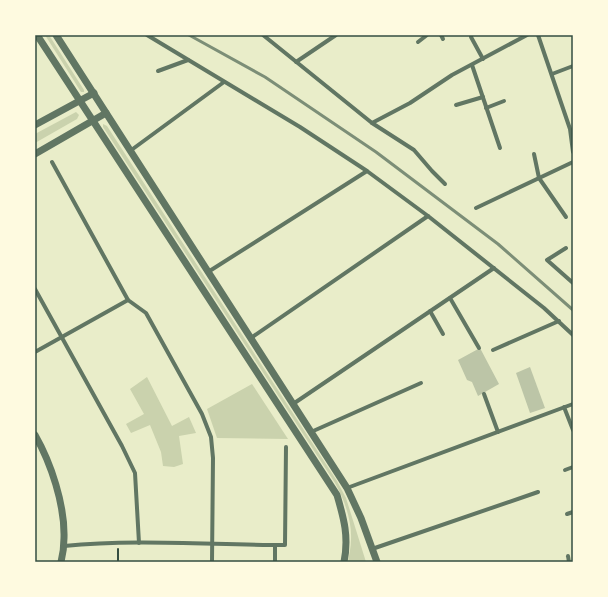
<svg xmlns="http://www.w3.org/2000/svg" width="608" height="597" font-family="Roboto,sans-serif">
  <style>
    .green { fill: #cad2ad }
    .building { fill: #bcc5a7 }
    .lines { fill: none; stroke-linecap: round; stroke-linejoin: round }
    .path { stroke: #344e41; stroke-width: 2 }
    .minor { stroke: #617663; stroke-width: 4 }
    .tertiary { stroke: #617663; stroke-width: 7 }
    .rail { stroke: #7c8e77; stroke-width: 3 }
    .neatline { fill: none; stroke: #344e41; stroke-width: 1.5 }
  </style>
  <rect width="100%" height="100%" fill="#e9edc9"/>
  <g class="green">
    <polygon points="45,35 49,35 84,90 84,92 81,92"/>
    <polygon points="76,112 79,115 77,119 35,143 35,134"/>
    <path d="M103,124L107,126L337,481L346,498L366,562H348C349,555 351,547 351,540C352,520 344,499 335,483L103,127Z"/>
    <polygon points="147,377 172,426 189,417 196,433 179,436 183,464 174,467 163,466 161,452 150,425 131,433 126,424 144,414 130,389"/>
    <polygon points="252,384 288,439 217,438 207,409"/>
  </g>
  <g class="building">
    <polygon points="480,348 499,384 478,396 472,382 467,380 458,360"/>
    <polygon points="530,367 545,408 530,413 516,373"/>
  </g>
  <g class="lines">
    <polyline class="path" points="118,549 118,562"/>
    <g class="minor">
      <polyline points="147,35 300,127 367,171 428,216 544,308 573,335"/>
      <polyline points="263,35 372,123 414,150 432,171 445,184"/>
      <polyline points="441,35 443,39"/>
      <polyline points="538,35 570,129 573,152"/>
      <polyline points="471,37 483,59"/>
      <polyline points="418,42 427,35"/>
      <polyline points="296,62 336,35"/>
      <polyline points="472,65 500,148"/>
      <polyline points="158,71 188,60"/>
      <polyline points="552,74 573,66"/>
      <polyline points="456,105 483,97"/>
      <polyline points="486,108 504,101"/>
      <polyline points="372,123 410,103 452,75 527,35"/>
      <polyline points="130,151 224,82"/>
      <polyline points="534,154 539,178 566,217"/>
      <polyline points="52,162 128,300 146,313 202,414 211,437 213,458 212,562"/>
      <polyline points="476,208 573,162"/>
      <polyline points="566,248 547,260 573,283"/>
      <polyline points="208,272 367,171"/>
      <polyline points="35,289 122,446 135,473 139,543"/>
      <polyline points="450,298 479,348"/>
      <polyline points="430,311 443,334"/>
      <polyline points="251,338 428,216"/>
      <polyline points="493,350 559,321"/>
      <polyline points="35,352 128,300"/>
      <polyline points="484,394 498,432"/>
      <polyline points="293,404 494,268"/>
      <polyline points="564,407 573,430"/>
      <polyline points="311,432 421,383"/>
      <polyline points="565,470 573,467"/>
      <polyline points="347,488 573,404"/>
      <polyline points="567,514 573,512"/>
      <path d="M64,546C137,539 211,545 285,545L286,447"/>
      <polyline points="372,549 538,492"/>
      <polyline points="568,556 569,562"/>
      <polyline points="275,562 275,545"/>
    </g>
    <g class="tertiary">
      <path d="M37,35L337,495C344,519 349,537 344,562"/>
      <polyline points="56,35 347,488 361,518 377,562"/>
      <polyline points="35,125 94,93"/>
      <polyline points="35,154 106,113"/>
      <path d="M35,435C51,463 65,505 64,538C64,546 63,554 61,562"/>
    </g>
    <polyline class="rail" points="189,35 265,77 376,152 498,244 573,310"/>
  </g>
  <rect width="608" height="597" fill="none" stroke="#fefae0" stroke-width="72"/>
  <rect x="36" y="36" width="536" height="525" class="neatline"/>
</svg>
